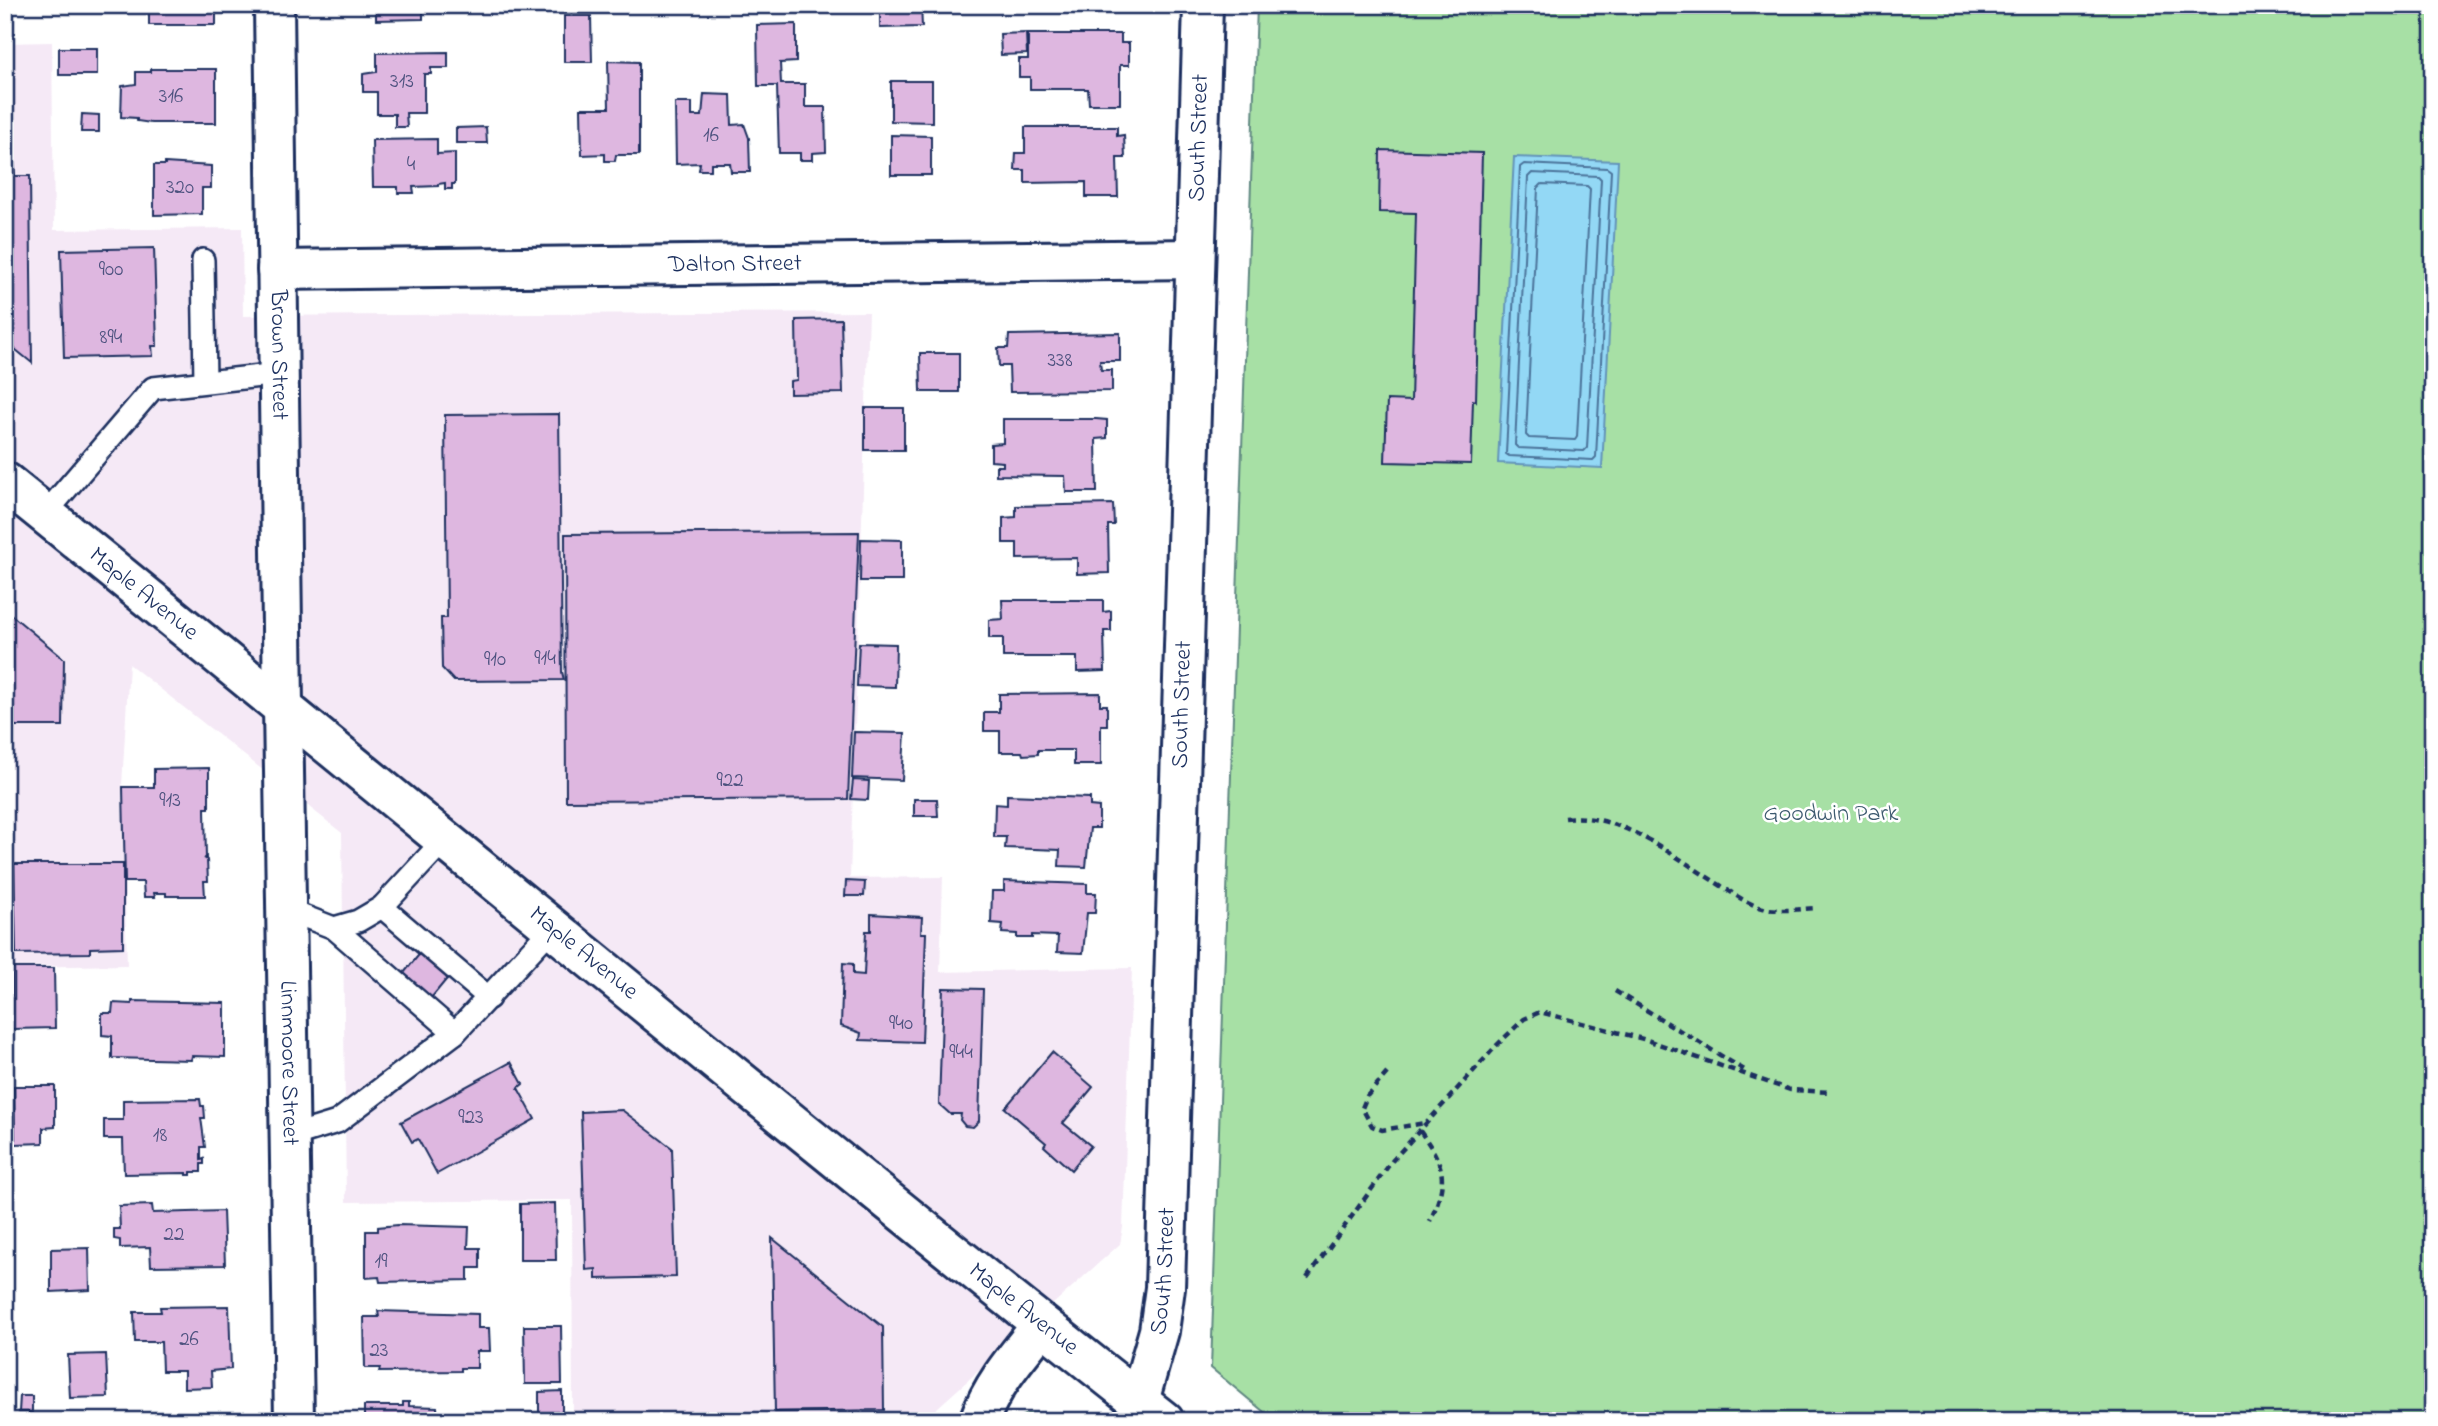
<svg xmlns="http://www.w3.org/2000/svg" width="2438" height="1426" font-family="'Indie Flower',sans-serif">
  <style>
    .built { fill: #f5e9f6 }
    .green { fill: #a7e0a5; stroke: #618882; stroke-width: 2 }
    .water { fill: #93d8f5; stroke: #6394b9; stroke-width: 2 }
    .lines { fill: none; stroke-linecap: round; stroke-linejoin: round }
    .shore { stroke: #4b739a; stroke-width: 2 }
    .building { fill: #deb7e0; stroke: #1b2f5e; stroke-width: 2 }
    .service-casing { stroke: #1b2f5e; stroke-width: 26 }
    .minor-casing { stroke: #1b2f5e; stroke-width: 44 }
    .tertiary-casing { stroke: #1b2f5e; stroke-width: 44 }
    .secondary-casing { stroke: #1b2f5e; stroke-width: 44 }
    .path { stroke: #1b2f5e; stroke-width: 4.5; stroke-dasharray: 7 5; stroke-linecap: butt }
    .service { stroke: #fff; stroke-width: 21 }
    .minor { stroke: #fff; stroke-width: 38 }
    .tertiary { stroke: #fff; stroke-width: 38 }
    .secondary { stroke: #fff; stroke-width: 38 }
    .labels { text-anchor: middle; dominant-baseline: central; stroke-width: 5; stroke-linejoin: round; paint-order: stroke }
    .number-label { font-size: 21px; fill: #4c517e }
    .street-label { font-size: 24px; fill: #1b2f5e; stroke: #fff }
    .park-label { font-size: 24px; fill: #3e5b70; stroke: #fff }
  </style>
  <rect width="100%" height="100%" fill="#fff"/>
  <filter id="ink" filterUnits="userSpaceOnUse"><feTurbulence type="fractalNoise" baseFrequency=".0143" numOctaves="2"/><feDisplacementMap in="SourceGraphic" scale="14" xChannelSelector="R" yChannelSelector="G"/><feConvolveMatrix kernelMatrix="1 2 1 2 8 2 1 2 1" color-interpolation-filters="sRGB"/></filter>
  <g filter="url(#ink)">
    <polygon class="built" points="52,42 54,230 242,228 243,316 869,312 850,878 943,877 940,972 1132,968 1123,1227 1120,1244 927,1417 679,1418 678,1421 573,1421 572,1200 346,1202 342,833 129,664 122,786 127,965 14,967 12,742 5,741 5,43"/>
    <g class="green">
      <polygon points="1257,5 2433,5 2433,1421 1275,1421 1211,1368"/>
      <polygon points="1042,1413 1060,1421 1012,1421 1027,1414"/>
    </g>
    <polygon class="water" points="1514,157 1618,161 1602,468 1498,463"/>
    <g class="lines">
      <g class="shore">
        <polygon points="1524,164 1607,168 1611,171 1596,457 1593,460 1509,456 1506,454 1520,167"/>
        <polygon points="1532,173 1598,176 1601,179 1587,448 1584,451 1518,448 1515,445 1528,177"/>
        <polygon points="1542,184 1587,186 1590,189 1577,437 1575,440 1529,438 1526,435 1538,188"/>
      </g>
    </g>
    <g class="building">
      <rect x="149" y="5" width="67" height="20"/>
      <polygon points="376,5 446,5 446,12 423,12 423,19 376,20"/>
      <polygon points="880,5 921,5 922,27 880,28"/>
      <rect x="1093" y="5" width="33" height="4"/>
      <polygon points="564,16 591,16 592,62 564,62"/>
      <polygon points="796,24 796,62 780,63 781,84 805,84 805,107 825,107 826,152 812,153 812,160 800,160 800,153 779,153 777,86 758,86 757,25"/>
      <polygon points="1026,33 1027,54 1001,55 1000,34"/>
      <polygon points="1028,34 1121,34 1121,43 1129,43 1129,65 1120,65 1120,104 1089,104 1088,89 1030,89 1030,77 1019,77 1019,59 1028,59"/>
      <rect x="59" y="48" width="38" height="27"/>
      <polygon points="448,52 448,68 431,68 431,74 424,74 424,113 406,113 407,127 395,127 395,114 377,114 377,92 363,92 363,74 377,72 377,53"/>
      <polygon points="608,61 639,62 639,155 616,155 615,161 605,161 605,154 582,155 581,108 609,108"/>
      <polygon points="151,69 216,69 216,123 151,123 137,121 137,118 121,117 122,86 136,84 136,72 151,72"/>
      <polygon points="891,81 932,81 932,122 891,121"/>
      <polygon points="704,94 731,95 732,125 744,124 749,138 750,172 731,172 730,163 711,163 711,170 699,170 700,163 676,164 675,103 692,103 692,116 702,116"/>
      <polygon points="82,114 99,115 99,132 81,132"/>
      <polygon points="486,127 487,143 456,143 456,128"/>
      <polygon points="1025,127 1117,127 1117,136 1124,135 1125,158 1117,158 1118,197 1086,197 1086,182 1025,183 1025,170 1015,170 1016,153 1025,153"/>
      <polygon points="891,135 931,136 931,175 891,175"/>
      <polygon points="437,139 437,154 455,153 455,184 452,184 452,189 445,189 445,183 438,184 438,186 413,187 414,193 398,193 398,187 373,187 372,140"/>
      <polygon points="1380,150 1482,153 1476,401 1473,400 1471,464 1385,462 1387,400 1411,401 1416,213 1379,212"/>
      <polygon points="5,161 14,161 15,176 30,176 32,363 5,341"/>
      <polygon points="165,163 211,166 211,188 202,188 202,214 154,215 154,165 165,165"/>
      <polygon points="154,248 157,346 152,346 153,356 64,358 61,250"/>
      <polygon points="841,319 843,393 790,394 790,381 797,380 796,320"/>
      <polygon points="1120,333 1120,361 1100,361 1101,370 1112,370 1112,391 1010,392 1009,366 999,366 998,348 1008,348 1009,335"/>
      <polygon points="920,353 959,353 959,392 921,392"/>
      <rect x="865" y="408" width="39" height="42"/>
      <polygon points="559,414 562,672 564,680 454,681 442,668 441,618 447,618 445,415"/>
      <polygon points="1003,419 1096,419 1107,420 1107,438 1096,439 1097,492 1066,492 1065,476 996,475 996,466 1003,466 1003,462 991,461 991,444 1003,443"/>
      <polygon points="1113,504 1114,525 1108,525 1109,573 1077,574 1077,558 1017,559 1017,543 1003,543 1003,518 1016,517 1016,506"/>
      <polygon points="859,532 848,799 566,801 565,534"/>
      <polygon points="861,539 902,540 902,581 860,581"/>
      <polygon points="1002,600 1103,600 1103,612 1111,611 1111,631 1104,631 1105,671 1077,672 1077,657 1003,657 1003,638 989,638 989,620 1003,619"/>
      <polygon points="5,610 8,612 7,730 5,730"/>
      <polygon points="8,612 64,659 63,726 8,726"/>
      <polygon points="859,643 896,644 895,687 857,686"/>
      <polygon points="1100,693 1100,705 1107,705 1107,725 1101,725 1101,765 1074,765 1074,750 1038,750 1038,754 1023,755 1022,752 1000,752 1000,731 984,731 984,712 999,712 999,694"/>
      <polygon points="854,732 905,733 902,780 852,778"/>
      <polygon points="209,768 209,808 205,808 206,859 204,858 207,860 208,881 204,881 205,896 166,896 166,893 154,893 155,897 144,897 143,882 125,882 123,787 154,787 154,769"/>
      <polygon points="853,780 869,781 868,800 851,799"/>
      <polygon points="1007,795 1090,798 1090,806 1099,807 1099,828 1090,828 1086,867 1059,866 1060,850 1005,848 1006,837 994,837 995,804 1007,805"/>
      <polygon points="914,799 937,799 938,816 914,816"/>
      <polygon points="14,864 123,864 123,947 90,948 90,953 16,954"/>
      <polygon points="846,881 865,882 864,896 845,896"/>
      <polygon points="1004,881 1087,884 1087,893 1096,893 1095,913 1087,913 1083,953 1057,952 1058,936 1032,935 1032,938 1017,938 1017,934 1002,933 1003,924 991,923 992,891 1004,891"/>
      <polygon points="871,914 922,917 921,933 926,933 922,1042 860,1040 861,1033 841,1026 843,963 853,964 853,974 864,975 866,931 871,931"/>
      <polygon points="422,951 450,975 427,1003 399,979"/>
      <polygon points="12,968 54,968 55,1028 12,1029"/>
      <polygon points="5,969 9,969 9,1023 7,1023 7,1029"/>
      <polygon points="943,988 983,989 979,1121 973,1127 965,1126 960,1120 961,1114 950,1114 939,1104"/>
      <polygon points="132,1001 225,1003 225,1057 192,1056 191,1060 112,1058 112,1036 102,1035 102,1013 112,1013 113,1003 132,1004"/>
      <polygon points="1052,1052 1093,1087 1063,1123 1091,1146 1071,1170 1044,1146 1046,1143 1005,1108"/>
      <polygon points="511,1062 523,1084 518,1088 535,1119 437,1174 418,1139 412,1142 401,1122"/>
      <polygon points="14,1086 55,1086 55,1127 43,1128 43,1143 15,1144"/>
      <polygon points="200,1099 201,1106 204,1106 205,1118 201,1118 205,1147 201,1147 201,1160 204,1159 204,1164 201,1164 201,1172 191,1172 191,1175 187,1175 187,1173 124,1174 123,1139 104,1139 104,1120 123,1120 123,1100"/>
      <polygon points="622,1110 672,1148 676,1277 596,1279 596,1269 586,1270 581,1112"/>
      <polygon points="5,1193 10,1193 11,1205 5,1205"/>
      <polygon points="555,1203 556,1260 520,1260 520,1204"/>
      <polygon points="152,1205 153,1213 223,1211 225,1265 151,1266 150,1247 120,1248 120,1240 114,1239 114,1229 120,1229 119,1206"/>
      <polygon points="398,1225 469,1227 468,1248 480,1248 480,1268 468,1268 468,1280 380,1282 379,1277 366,1278 366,1231 378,1231 378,1227"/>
      <polygon points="772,1238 883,1327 884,1410 775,1412"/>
      <polygon points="89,1248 90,1290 51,1292 51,1249"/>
      <polygon points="229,1306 231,1369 211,1371 212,1387 184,1388 184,1371 162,1371 161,1342 135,1342 134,1312 161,1312 160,1307"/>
      <polygon points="378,1311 478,1314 478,1328 489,1328 490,1351 477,1351 477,1368 461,1368 461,1371 379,1372 380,1368 365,1368 364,1317 379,1317"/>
      <polygon points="524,1326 561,1326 562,1384 525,1384"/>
      <polygon points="106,1354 108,1397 70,1398 68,1355"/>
      <polygon points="562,1391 562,1421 539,1421 539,1392"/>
      <polygon points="20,1396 32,1396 32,1412 19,1412"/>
      <polygon points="403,1402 409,1402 409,1406 437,1407 438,1420 446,1421 364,1421 364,1406 403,1406"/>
    </g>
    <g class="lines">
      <g class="service-casing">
        <g id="service">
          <polyline points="203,260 205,381"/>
          <polyline points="45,514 153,388 279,374"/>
          <polyline points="382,907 489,998"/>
          <polyline points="285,909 334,928 455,1033"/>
          <polyline points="334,928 358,921 382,907 445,839"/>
          <polyline points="288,1137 337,1122 455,1033 553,927"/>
        </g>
      </g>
      <g class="minor-casing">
        <g id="minor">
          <path id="s1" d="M277,270L1195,259"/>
          <path id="s2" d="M283,706L294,1421"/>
          <path d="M979,1421C992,1384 1018,1355 1042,1325"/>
        </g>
      </g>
      <g class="tertiary-casing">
        <g id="tertiary">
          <path id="s3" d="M1139,1401L1159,1331L1165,1288L1203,5"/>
        </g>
      </g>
      <g class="secondary-casing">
        <g id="secondary">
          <path id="s4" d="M274,5L283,706"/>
          <path id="s5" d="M5,482C392,794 773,1113 1164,1421"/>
        </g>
      </g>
      <g class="path">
        <path d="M1565,818C1621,812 1674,857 1720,885C1734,894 1747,904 1763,908C1780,912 1799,909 1816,908"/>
        <polyline points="1615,991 1746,1071"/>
        <polyline points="1387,1073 1367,1096 1362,1108 1372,1126 1382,1130 1425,1123"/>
        <path d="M1420,1131C1445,1166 1449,1179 1430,1221"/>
        <polyline points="1307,1278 1392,1161 1497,1045 1524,1019 1540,1012 1647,1040 1790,1090 1831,1092"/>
      </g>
      <use href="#service" class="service"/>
      <use href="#minor" class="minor"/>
      <use href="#tertiary" class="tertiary"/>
      <use href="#secondary" class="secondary"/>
    </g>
  </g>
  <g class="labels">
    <g class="number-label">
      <text x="402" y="82">313</text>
      <text x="171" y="97">316</text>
      <text x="711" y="136">16</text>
      <text x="411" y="165">4</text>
      <text x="180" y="188">320</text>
      <text x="111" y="270">900</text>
      <text x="111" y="338">894</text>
      <text x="1060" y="361">338</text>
      <text x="545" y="659">914</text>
      <text x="495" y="660">910</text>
      <text x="730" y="781">922</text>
      <text x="170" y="801">913</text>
      <text x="901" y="1024">940</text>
      <text x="961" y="1053">944</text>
      <text x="471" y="1118">923</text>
      <text x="160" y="1136">18</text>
      <text x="174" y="1235">22</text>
      <text x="381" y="1262">19</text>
      <text x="189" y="1340">26</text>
      <text x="379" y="1351">23</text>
    </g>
    <g class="street-label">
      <text stroke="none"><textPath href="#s3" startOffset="1267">South Street</textPath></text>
      <text stroke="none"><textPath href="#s1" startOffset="458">Dalton Street</textPath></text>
      <text stroke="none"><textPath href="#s4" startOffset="350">Brown Street</textPath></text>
      <text stroke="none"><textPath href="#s5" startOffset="178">Maple Avenue</textPath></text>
      <text stroke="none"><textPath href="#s3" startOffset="700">South Street</textPath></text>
      <text stroke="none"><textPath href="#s5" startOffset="746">Maple Avenue</textPath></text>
      <text stroke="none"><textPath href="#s2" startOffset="357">Linnmoore Street</textPath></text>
      <text stroke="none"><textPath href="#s3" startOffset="133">South Street</textPath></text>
      <text stroke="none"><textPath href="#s5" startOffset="1312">Maple Avenue</textPath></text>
    </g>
    <g class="park-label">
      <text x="1831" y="814">Goodwin Park</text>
    </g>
  </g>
  <rect width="2438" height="1426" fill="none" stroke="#fff" stroke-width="28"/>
  <rect x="14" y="14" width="2410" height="1398" fill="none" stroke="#1b2f5e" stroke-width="2.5" filter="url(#ink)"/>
</svg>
